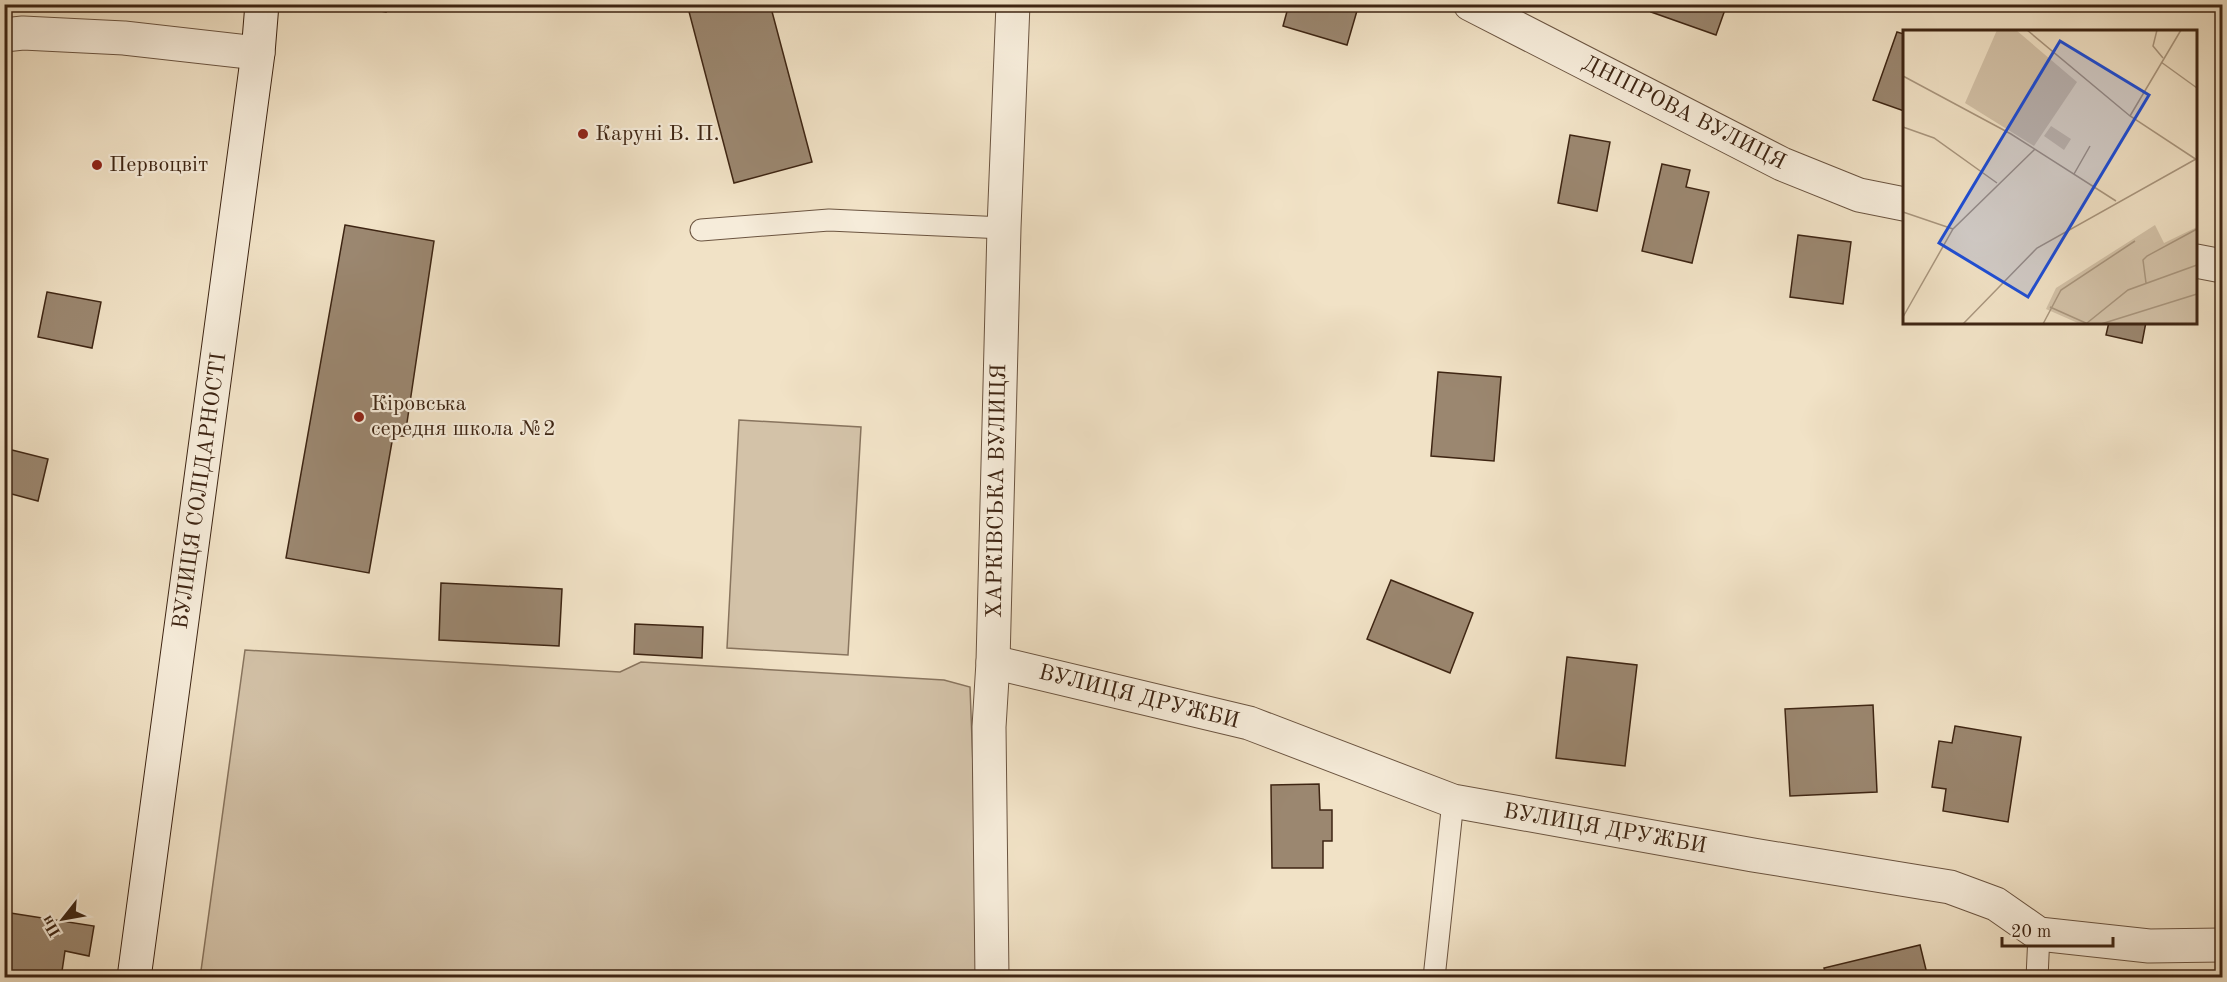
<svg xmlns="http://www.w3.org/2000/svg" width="2227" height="982" font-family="'Old Standard TT',serif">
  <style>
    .green { fill: #d3c2a8; stroke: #88745e; stroke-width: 1.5 }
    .building { fill: #9b8770; stroke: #3e2513; stroke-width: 1.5 }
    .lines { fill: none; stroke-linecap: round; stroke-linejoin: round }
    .service-casing { stroke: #6b5440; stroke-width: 23 }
    .minor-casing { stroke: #6b5440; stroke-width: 35 }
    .secondary-casing { stroke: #3e2513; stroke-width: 35 }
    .service { stroke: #f6ecda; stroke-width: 21 }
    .minor { stroke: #f6ecda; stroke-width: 33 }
    .secondary { stroke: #f6ecda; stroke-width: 33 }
    .poi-dot { fill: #8f2418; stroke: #f6ecda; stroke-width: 2 }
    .labels { text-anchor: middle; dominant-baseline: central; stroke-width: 4.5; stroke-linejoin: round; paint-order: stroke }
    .street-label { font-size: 22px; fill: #3e2513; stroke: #f6ecda }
    .poi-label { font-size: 22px; fill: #3e2513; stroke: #f6ecda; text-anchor: start }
    .inset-road { fill: none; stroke: #a9967e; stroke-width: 1.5 }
    .view { fill: #1d4ed8; fill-opacity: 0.15; stroke: #1d4ed8; stroke-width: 3 }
    .inset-edge { fill: none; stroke: #3e2513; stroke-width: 3 }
  </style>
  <rect width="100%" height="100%" fill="#f1e2c6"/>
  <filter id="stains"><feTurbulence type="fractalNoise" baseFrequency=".00333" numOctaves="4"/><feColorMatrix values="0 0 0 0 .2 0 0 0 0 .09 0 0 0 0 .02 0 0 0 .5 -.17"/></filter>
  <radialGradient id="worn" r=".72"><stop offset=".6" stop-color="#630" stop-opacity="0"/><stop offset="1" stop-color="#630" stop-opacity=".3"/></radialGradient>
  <g class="green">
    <polygon points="739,420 861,427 848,655 727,648"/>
    <polygon points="245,650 620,672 641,662 944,680 970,687 981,977 200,978"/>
  </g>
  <g class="building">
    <polygon points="348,4 387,4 386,12"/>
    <polygon points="687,4 770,4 812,162 734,183"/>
    <polygon points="1289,4 1359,4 1347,45 1283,26"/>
    <polygon points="1654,4 1727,4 1716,35 1651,12"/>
    <polygon points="1804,4 1820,4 1818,10"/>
    <polygon points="1897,32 1904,34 1904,111 1873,100"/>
    <polygon points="1570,135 1610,142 1597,211 1558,203"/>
    <polygon points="1662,164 1690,170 1686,187 1709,192 1692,263 1642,251"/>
    <polygon points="345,225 434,241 405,436 393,436 369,573 286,558"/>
    <polygon points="1798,235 1851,242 1843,304 1790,297"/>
    <polygon points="47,292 101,302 92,348 38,337"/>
    <polygon points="2109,322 2146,322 2142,343 2106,335"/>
    <polygon points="1438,372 1501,377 1494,461 1431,456"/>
    <polygon points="4,448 48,459 38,501 4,492"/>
    <polygon points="1391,580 1473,613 1450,673 1367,639"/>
    <polygon points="441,583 562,589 559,646 439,640"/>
    <polygon points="635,624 703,627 702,658 634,654"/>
    <polygon points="1567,657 1637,665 1625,766 1556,758"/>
    <polygon points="1873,705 1877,792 1790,796 1785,709"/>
    <polygon points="1955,726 2021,737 2008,822 1943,811 1946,789 1932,787 1939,741 1952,743"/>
    <polygon points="1319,784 1320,810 1332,810 1332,841 1323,841 1323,868 1272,868 1271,785"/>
    <polygon points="4,912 94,926 89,956 65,951 61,978 4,978 8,949 4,948"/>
    <polygon points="1920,945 1928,978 1827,978 1824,968"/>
  </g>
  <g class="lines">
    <g class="service-casing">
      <g id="service">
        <polyline points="701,230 829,220 1004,228"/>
        <polyline points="1434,978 1453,801"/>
        <polyline points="2037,978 2039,934"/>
      </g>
    </g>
    <g class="minor-casing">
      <g id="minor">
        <polyline points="1470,4 1782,164 1859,195 1904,204"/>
        <polyline points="4,35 23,33 124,38 258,53"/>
        <polyline points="2196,261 2222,266"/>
        <polyline points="993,662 1249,723 1453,801 1753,855 1950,887 1996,904 2039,934 2149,946 2222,945"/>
        <polyline points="992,978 989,727 993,662 1004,228 1013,4"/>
      </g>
    </g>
    <g class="secondary-casing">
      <polyline id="secondary" points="134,978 258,53 262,4"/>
    </g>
    <use href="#service" class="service"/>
    <use href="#minor" class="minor"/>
    <use href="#secondary" class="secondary"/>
  </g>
  <g class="poi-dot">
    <circle cx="583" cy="134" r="6"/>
    <circle cx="97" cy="165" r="6"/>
    <circle cx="359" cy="417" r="6"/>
  </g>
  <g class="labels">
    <g class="street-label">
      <text transform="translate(1684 113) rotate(27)">ДНІПРОВА ВУЛИЦЯ</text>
      <text transform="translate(200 491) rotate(-82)">ВУЛИЦЯ СОЛІДАРНОСТІ</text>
      <text transform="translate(997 491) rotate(-89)">ХАРКІВСЬКА ВУЛИЦЯ</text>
      <text transform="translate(1139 697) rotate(14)">ВУЛИЦЯ ДРУЖБИ</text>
      <text transform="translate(1605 829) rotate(10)">ВУЛИЦЯ ДРУЖБИ</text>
    </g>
    <g class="poi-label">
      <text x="595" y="134">Каруні В. П.</text>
      <text x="109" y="165">Первоцвіт</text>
      <text x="371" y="404">Кіровська<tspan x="371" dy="25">середня школа №2</tspan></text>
    </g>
  </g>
  <g transform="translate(1903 30)">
    <rect width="294" height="294" fill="#f1e2c6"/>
    <path d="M94,0H113L174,52L131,116L62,73ZM148,96L168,109L161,120L141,106ZM252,195L261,213L294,197V294H177L143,279L153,258Z" fill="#d3c2a8"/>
    <path class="inset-road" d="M124,0L227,86L294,130M254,0L250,16L260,28M258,32L294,58M0,46L108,104L213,171M227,86L278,0M0,97L31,108L94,153M171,144L187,116M0,182L50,199M243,253L240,230L244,226L294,199M147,277L185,294M0,287L50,199L132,119M184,293L225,260L294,235M60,294L134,218L293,129M140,294L158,260L232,211M198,294L294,264"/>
    <path class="view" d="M157,11L246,65L125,267L36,213Z"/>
    <rect width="294" height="294" class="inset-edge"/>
  </g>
  <rect width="2227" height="982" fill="none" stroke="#f1e2c6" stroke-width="24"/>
  <rect x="6" y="6" width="2215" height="970" fill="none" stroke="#3e2513" stroke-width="3"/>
  <rect x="12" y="12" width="2203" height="958" fill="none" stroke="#3e2513" stroke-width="1.5"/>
  <g transform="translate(63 919) rotate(239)" stroke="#f6ecda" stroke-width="4.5" paint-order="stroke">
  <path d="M0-4.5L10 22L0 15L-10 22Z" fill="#3e2513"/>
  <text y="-9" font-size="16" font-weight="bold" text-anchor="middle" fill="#3e2513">Пн</text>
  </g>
  <path d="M2002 937v9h111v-9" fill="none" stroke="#3e2513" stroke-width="3"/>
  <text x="2011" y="937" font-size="18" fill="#3e2513" stroke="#f6ecda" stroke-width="4.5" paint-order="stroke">20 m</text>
  <rect width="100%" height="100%" filter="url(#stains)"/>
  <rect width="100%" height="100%" fill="url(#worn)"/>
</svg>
